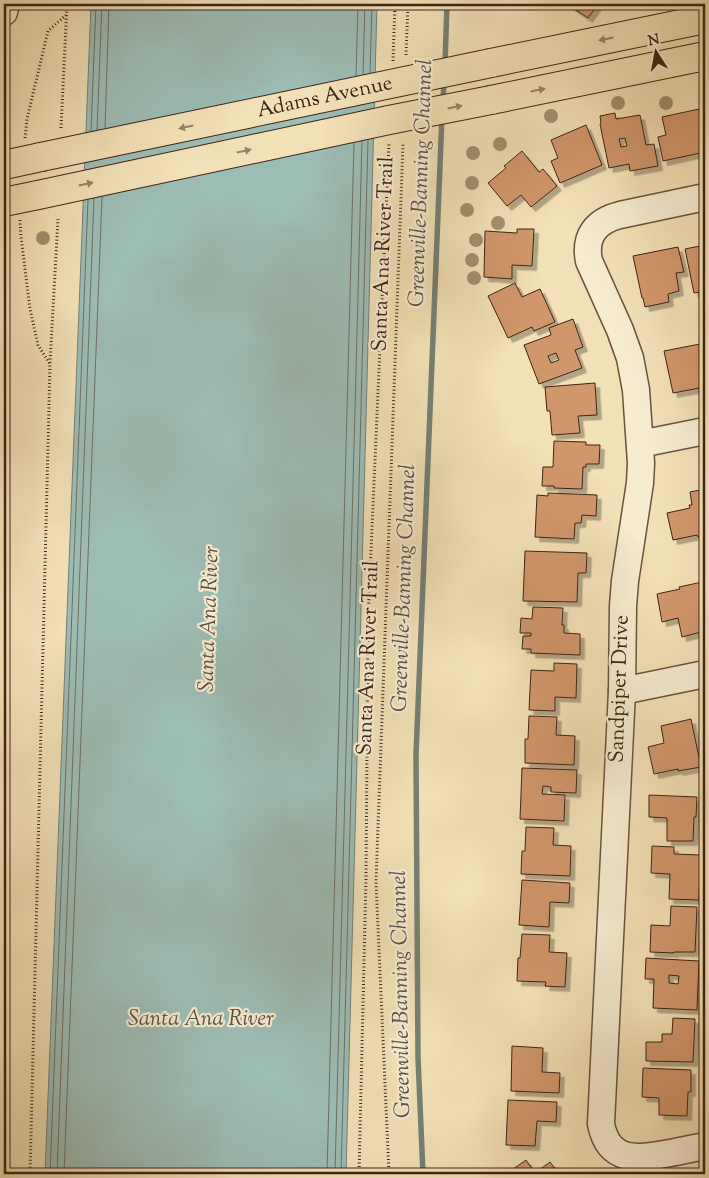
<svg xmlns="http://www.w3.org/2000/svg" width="709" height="1178" font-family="'Sorts Mill Goudy',serif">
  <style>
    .water { fill: #9cbcb4; stroke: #767f75 }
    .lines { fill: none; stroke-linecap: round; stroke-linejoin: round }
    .shore { stroke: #6d7065; stroke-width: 1 }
    .stream { stroke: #767f75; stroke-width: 5.5 }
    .building { fill: #d0966c; stroke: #3e2416; fill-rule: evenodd; filter: url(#shadow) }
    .minor-casing { stroke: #6b533e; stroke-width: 29 }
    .major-casing { stroke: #3e2416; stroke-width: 30 }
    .path { stroke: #3e2416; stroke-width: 3; stroke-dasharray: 1 2.5; stroke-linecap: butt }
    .minor { stroke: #f7ebd0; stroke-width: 26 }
    .major { stroke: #f2e0b6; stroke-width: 28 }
    .major-bridge-casing { stroke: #3e2416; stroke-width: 30; stroke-linecap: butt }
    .major-bridge { stroke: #f2e0b6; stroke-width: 28 }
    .tree { fill: #a08f6e }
    .oneway { fill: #988266 }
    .labels { text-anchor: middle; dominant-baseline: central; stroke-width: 4.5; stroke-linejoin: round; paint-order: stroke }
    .street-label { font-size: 21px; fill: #3e2416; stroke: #f7ebd0 }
    .water-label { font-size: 22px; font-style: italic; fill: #5a5245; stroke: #f7ebd0 }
  </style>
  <defs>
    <filter id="shadow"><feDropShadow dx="4.5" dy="4.5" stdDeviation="0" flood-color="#0004"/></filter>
  </defs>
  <rect width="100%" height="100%" fill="#f2e0b6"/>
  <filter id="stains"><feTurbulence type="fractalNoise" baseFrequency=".004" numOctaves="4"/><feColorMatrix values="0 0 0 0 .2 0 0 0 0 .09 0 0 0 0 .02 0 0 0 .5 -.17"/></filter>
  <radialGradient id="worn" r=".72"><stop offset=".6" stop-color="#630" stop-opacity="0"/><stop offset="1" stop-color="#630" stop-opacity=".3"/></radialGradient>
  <polygon class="water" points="91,4 377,4 346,1174 45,1174"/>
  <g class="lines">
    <g class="shore">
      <polyline points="370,73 372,4"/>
      <polyline points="363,74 365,4"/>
      <polyline points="356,76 358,4"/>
      <polyline points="105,128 109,4"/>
      <polyline points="97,130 102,4"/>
      <polyline points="91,131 96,4"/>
      <polyline points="50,1174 88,200"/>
      <polyline points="57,1174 94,198"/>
      <polyline points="64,1174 102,197"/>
      <polyline points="327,1174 354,143"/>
      <polyline points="335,1174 362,141"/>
      <polyline points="341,1174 368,140"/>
    </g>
    <g class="stream">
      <polyline points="445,64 447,4"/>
      <polyline points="443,102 444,81"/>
      <polyline points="423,1174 418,1058 416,755 442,116"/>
    </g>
  </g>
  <g class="building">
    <polygon points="567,4 598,4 588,18"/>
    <polygon points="699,109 705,139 705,152 663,161 658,137 666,135 662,117"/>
    <path d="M615,113L616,119L640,115L646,145L654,144L658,166L630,171L629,164L609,168L600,124L601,123L600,116ZM625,138L627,146L621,147L619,139Z"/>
    <polygon points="586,125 602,165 560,183 551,161 558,158 551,140"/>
    <polygon points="522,151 539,172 543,169 557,186 531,207 521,195 507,206 488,183 506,168 504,166"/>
    <polygon points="517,229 534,229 532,266 512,265 512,279 484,277 485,231 517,233"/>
    <polygon points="703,238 705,238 705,291 694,293 685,249 705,245"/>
    <polygon points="678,247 684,272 676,273 679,291 668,294 669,302 645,307 643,298 642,298 633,256"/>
    <polygon points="515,283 522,297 540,289 555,322 534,331 532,327 508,338 488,296"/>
    <path d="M573,319L583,347L575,350L582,368L539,384L524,345L551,335L549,328ZM556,353L559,360L551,363L548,356Z"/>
    <polygon points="700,344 704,363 705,363 705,387 673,393 664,351"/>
    <polygon points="595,383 597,415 578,416 580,433 552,435 550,411 547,411 545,387"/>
    <polygon points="554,441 586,442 586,445 600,445 599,464 586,464 586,467 583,467 582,489 554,488 554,486 542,486 543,467 553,467"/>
    <polygon points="705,489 705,536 698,537 697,535 673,540 667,513 690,508 689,505 692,505 690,492"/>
    <polygon points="548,493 597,495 596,516 582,515 581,523 575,523 574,539 535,537 537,495 548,496"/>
    <polygon points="525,551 587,553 586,573 578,573 577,602 523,601"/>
    <polygon points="702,582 705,597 705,631 682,637 678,618 662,622 657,594 680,589 679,587"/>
    <polygon points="533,607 563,608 562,625 564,625 564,633 580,634 580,655 531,653 531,649 522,649 523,636 531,636 531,633 520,633 521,618 532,619"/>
    <polygon points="554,663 577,664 576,698 555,697 555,711 529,710 531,670 554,671"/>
    <polygon points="529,716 557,717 556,735 575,736 574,765 525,763 525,739 528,739"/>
    <polygon points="691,719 701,767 678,771 678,769 654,774 648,747 664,743 661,726"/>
    <polygon points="522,768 577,770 576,793 551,792 551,787 543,786 542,794 565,795 564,821 520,819"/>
    <polygon points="649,795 697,797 696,817 694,817 693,841 667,841 667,818 649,817"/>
    <polygon points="526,827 554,828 553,845 571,846 570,876 521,874 522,851 525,851"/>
    <polygon points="652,846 674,847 674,854 701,855 699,900 669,899 670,874 651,873"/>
    <polygon points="522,880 570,883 569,903 550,902 549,927 519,925"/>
    <polygon points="671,906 697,907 695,952 674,952 674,953 650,952 651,925 670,926"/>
    <polygon points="522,934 550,935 549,952 567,953 565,987 545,986 546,982 517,981 518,958 520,958"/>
    <path d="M646,958L699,961L697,1010L653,1008L654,979H645ZM669,975L679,976L678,984L669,983Z"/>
    <polygon points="673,1018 695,1019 693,1062 646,1061 646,1042 662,1042 662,1034 672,1034"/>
    <polygon points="512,1046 543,1048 542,1072 560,1073 559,1093 511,1091"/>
    <polygon points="643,1068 691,1070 691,1092 688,1092 687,1116 659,1115 659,1098 642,1097"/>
    <polygon points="508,1100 557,1102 556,1122 537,1121 535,1146 506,1145"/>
    <polygon points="526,1160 535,1173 550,1162 559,1174 506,1174"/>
  </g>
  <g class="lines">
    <g class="minor-casing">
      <g id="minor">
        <polyline points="4,12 6,4"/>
        <path d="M705,197L620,215C596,221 584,236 589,261L620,330L630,358L636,390L641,463L640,483L625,581L623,606L622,691L601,1124C609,1164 639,1159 670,1153C682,1151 694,1148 705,1146"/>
        <polyline points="640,444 705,431"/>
        <polyline points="622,691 705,674"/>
      </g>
    </g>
    <g class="major-casing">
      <g id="major">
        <polyline points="491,63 705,19"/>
        <polyline points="491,100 705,56"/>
        <polyline points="4,165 41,157"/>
        <polyline points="4,202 38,195"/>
      </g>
    </g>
    <g class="path">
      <polyline points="406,55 408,4"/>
      <polyline points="393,61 395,4"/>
      <polyline points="61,128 67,4"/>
      <polyline points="25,138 27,119 48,31 66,15"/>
      <polyline points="20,220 21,237 30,309 38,345 50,364 30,1174"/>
      <polyline points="50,363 58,219"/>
      <polyline points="359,1174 366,878 368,619 389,143"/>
      <polyline points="389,1174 376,882 403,144"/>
    </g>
    <use href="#minor" class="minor"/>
    <use href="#major" class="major"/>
    <g class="major-bridge-casing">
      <g id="major-bridge">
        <path id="s1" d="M41,157L491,63"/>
        <polyline points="38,195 389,120 491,100"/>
      </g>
    </g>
    <use href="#major-bridge" class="major-bridge"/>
  </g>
  <g class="tree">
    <circle cx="618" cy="103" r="7"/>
    <circle cx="666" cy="103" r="7"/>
    <circle cx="551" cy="116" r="7"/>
    <circle cx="500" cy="144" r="7"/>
    <circle cx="473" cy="153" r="7"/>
    <circle cx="472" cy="183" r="7"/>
    <circle cx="467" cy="210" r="7"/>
    <circle cx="498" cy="223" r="7"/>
    <circle cx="43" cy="238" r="7"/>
    <circle cx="476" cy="240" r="7"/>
    <circle cx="472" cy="260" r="7"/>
    <circle cx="474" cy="278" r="7"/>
  </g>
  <defs><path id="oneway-solid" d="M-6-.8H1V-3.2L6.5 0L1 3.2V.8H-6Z" transform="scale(1.25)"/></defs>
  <g class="oneway">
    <use href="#oneway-solid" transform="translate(606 39) rotate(169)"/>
    <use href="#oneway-solid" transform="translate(538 90) rotate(-11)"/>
    <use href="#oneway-solid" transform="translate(455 107) rotate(-11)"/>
    <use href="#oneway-solid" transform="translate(186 127) rotate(168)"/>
    <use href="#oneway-solid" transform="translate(244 151) rotate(-12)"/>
    <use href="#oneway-solid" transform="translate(86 184) rotate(-12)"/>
  </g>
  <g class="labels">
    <g class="street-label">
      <text stroke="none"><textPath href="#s1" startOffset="290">Adams Avenue</textPath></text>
      <text transform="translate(384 254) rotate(-88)">Santa Ana River Trail</text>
      <text transform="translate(369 658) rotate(-88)">Santa Ana River Trail</text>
      <text transform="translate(620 689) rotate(-88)">Sandpiper Drive</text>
    </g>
    <g class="water-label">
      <text transform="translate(422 183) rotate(-88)">Greenville-Banning Channel</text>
      <text transform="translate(405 588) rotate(-88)">Greenville-Banning Channel</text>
      <text transform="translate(210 619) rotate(-88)">Santa Ana River</text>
      <text transform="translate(402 994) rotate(-91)">Greenville-Banning Channel</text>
      <text x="201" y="1020">Santa Ana River</text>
    </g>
  </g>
  <rect width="709" height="1178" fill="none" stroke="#f2e0b6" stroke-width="20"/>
  <rect x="5" y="5" width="699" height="1168" fill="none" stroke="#3e2416" stroke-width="2.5"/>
  <rect x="10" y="10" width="689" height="1158" fill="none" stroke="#3e2416"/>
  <g transform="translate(656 52) rotate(349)" stroke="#f7ebd0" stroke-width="4" paint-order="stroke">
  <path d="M0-4L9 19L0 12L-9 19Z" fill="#3e2416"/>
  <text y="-8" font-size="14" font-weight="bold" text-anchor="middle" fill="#3e2416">N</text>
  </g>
  <rect width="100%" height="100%" filter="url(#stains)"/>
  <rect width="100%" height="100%" fill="url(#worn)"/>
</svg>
